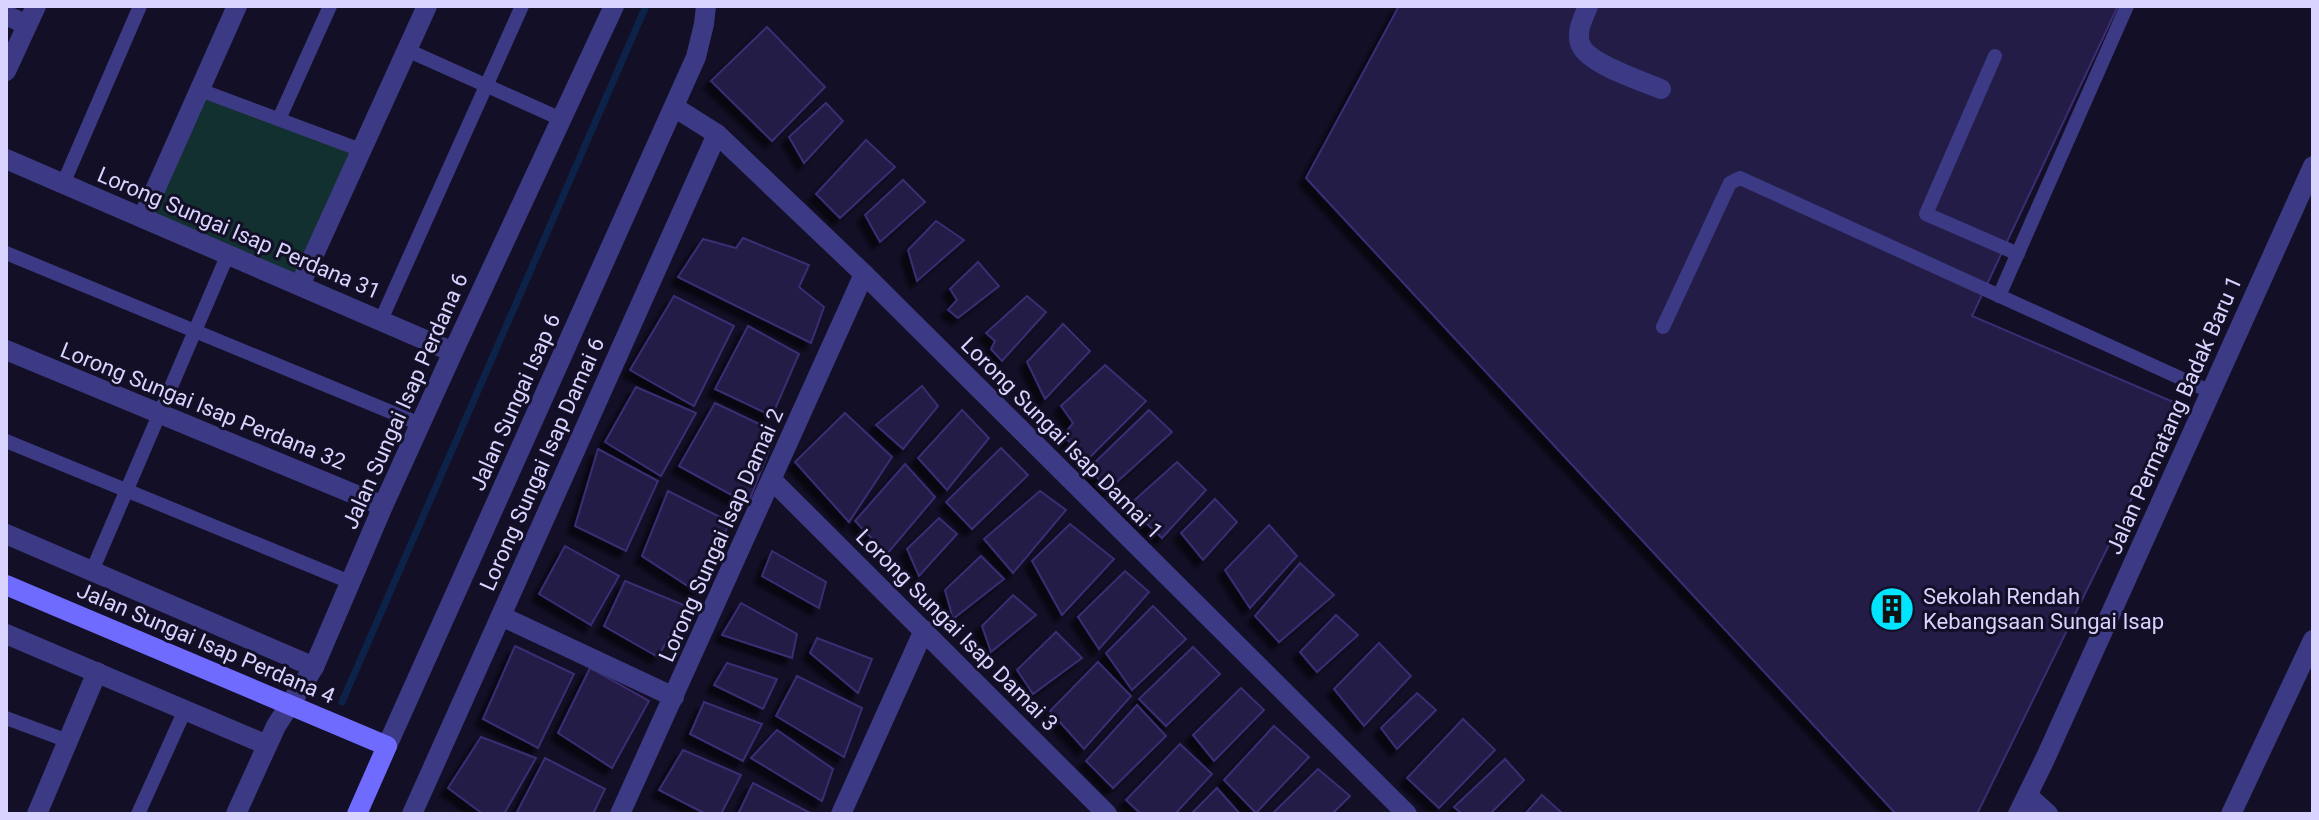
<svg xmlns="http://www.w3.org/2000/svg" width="2319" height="820" font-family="Roboto,sans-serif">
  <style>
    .green { fill: #12302f }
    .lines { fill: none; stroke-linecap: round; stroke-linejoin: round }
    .stream { stroke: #0c2248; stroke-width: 7 }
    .building { fill: #241b47; stroke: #3b2d73; stroke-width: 2; filter: url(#shadow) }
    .lane { stroke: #3d3a85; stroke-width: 14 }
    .street { stroke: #3d3a85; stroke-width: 20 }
    .secondary { stroke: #6f6bff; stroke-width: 20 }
    .labels { text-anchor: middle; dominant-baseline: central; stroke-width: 6; stroke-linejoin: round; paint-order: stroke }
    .street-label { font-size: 22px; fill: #d9d4ff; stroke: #130f26 }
    .poi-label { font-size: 22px; fill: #d9d4ff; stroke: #130f26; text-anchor: start }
  </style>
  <defs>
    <filter id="shadow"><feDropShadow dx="-7" dy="7" stdDeviation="2" flood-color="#0009"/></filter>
  </defs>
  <rect width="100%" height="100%" fill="#130f26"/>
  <polygon class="green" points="202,96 352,153 296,277 151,214"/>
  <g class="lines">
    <polyline class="stream" points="342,702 646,6"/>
  </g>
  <g class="building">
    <polygon points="1399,6 2118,6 1972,316 2178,404 1977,814 1896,814 1306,178"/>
    <polygon points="767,27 825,87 772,141 711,81"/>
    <polygon points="826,103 843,121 804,163 789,137"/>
    <polygon points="866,140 895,167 840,218 816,194"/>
    <polygon points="903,180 925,202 880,242 865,215"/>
    <polygon points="936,221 964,240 917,281 908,250"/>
    <polygon points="743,238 809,265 799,287 824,307 811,343 678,277 703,239 736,248"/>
    <polygon points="978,262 999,286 958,318 948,310 957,300 950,289"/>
    <polygon points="674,296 734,326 694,406 630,370"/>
    <polygon points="1027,296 1046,312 1002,361 991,349 995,341 986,333"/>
    <polygon points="1063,324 1090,351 1045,399 1027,362"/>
    <polygon points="748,326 799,354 772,416 715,389"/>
    <polygon points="1105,365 1146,401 1088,459 1063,436 1073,423 1061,406"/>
    <polygon points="922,386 938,406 903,449 876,425"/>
    <polygon points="636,387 696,413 661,476 605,442"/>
    <polygon points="715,403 776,432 748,504 679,466"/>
    <polygon points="962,410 989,438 947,490 918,458"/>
    <polygon points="1149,410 1172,432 1108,490 1089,468"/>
    <polygon points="845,413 892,457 849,522 795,462"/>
    <polygon points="1001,448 1028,475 972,529 946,502"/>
    <polygon points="598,449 658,481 626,551 575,526"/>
    <polygon points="1177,462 1206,490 1162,538 1128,506"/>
    <polygon points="905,464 935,497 887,554 855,521"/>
    <polygon points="668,491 730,522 697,592 642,556"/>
    <polygon points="1040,491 1066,510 1013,573 984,539"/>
    <polygon points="1215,499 1237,522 1203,560 1181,533"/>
    <polygon points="939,518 957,534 919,576 907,549"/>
    <polygon points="1070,524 1114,559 1062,615 1032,561"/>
    <polygon points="1269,525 1297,556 1250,608 1225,570"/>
    <polygon points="565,546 619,576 591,625 539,594"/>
    <polygon points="772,551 826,582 819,608 762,576"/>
    <polygon points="981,556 1004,579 953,619 945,590"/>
    <polygon points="1300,563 1334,595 1279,642 1255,616"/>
    <polygon points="1125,571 1149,592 1099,649 1078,617"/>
    <polygon points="625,581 686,606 658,657 604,626"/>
    <polygon points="1013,595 1036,615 991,652 982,626"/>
    <polygon points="741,603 797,634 792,658 722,635"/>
    <polygon points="1153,606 1186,639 1132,690 1106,653"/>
    <polygon points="1336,615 1358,635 1317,672 1300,652"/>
    <polygon points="1056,632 1082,658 1033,694 1017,670"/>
    <polygon points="817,638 872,659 858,693 810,653"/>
    <polygon points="1379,643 1411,676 1364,726 1334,689"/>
    <polygon points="515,646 574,674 538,748 483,719"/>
    <polygon points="1193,647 1220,674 1166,726 1139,699"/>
    <polygon points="1098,662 1131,696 1084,749 1050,711"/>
    <polygon points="727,663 777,679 763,709 714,685"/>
    <polygon points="590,668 649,701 612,768 558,733"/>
    <polygon points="797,676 862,708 844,757 776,716"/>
    <polygon points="1241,688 1264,710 1214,761 1193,735"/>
    <polygon points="1417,693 1436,710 1397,749 1381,728"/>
    <polygon points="704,702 762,724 743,761 690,734"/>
    <polygon points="1137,705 1166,736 1113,788 1086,761"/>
    <polygon points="1463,719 1495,750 1439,808 1407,778"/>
    <polygon points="1274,726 1309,757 1256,813 1224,780"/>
    <polygon points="777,730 833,769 822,801 751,758"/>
    <polygon points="481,737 536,758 504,814 483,814 448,788"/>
    <polygon points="1180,744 1212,774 1175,814 1141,814 1126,800"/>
    <polygon points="683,750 741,775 721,814 706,814 659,790"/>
    <polygon points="545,758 605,789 593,814 516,814"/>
    <polygon points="1505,759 1524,780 1490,814 1462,814 1454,807"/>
    <polygon points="1318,769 1350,796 1332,814 1272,814"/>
    <polygon points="753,783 812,814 738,814"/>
    <polygon points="1217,788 1239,813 1191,814"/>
    <polygon points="1542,795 1563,814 1525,814"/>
  </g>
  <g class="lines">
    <g class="lane">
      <polyline points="407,50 561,119"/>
      <polyline points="1995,56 1926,214 2018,254"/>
      <polyline points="200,90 361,150"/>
      <polyline points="279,119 330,6"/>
      <polyline points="63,184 140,6"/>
      <polyline points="6,253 420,424"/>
      <polyline points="1999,296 2127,6"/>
      <polyline points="381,320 522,6"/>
      <polyline points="1663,327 1730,183 1740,178 2211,392"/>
      <polyline points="6,441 350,582"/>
      <polyline points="92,571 228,254"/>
      <polyline points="6,718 68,741"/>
      <polyline points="138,814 185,710"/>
    </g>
    <g class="street">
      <path d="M1588,6C1584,17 1576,30 1580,43C1585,63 1642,81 1661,89"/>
      <polyline points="6,15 27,25"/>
      <polyline points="6,71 36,6"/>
      <polyline points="674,107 717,134 864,274 1407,814"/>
      <polyline points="6,159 453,352"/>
      <polyline points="143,217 237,6"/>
      <polyline points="300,285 427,6"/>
      <polyline points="6,350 383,506"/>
      <polyline points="772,480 1107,814"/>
      <polyline points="6,534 314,667"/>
      <polyline points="501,616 674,697"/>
      <polyline points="6,634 267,745"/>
      <polyline points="387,746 696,57 704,24 706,6"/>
      <polyline points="2028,796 2048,814"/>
      <polyline points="37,814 97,672"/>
      <polyline points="236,814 276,726 314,667 383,506 453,352 614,6"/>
      <polyline points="412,814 717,134"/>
      <polyline points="620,814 864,274"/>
      <polyline points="841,814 924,630"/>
      <polyline points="2018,814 2045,759 2313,166"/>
      <polyline points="2231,814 2313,640"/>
    </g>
    <polyline class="secondary" points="6,585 387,746 357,814"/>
  </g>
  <defs>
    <g id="building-disc" transform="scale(2.3)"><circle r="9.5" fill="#00e5ff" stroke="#130f26"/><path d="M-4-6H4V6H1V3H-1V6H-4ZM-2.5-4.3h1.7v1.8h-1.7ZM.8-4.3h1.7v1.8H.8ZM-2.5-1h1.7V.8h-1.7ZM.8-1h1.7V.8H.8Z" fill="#111"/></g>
  </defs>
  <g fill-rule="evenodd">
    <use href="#building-disc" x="1892" y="609"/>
  </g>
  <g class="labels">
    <g class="street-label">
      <text transform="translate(239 233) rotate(23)">Lorong Sungai Isap Perdana 31</text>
      <text transform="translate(405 401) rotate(-66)">Jalan Sungai Isap Perdana 6</text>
      <text transform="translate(515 402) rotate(-66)">Jalan Sungai Isap 6</text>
      <text transform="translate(203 406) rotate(22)">Lorong Sungai Isap Perdana 32</text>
      <text transform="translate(2174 415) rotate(-66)">Jalan Permatang Badak Baru 1</text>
      <text transform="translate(1062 438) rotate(45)">Lorong Sungai Isap Damai 1</text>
      <text transform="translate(542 464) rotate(-66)">Lorong Sungai Isap Damai 6</text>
      <text transform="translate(721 535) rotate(-66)">Lorong Sungai Isap Damai 2</text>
      <text transform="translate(957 630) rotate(45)">Lorong Sungai Isap Damai 3</text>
      <text transform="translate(206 643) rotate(23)">Jalan Sungai Isap Perdana 4</text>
    </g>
    <g class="poi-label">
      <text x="1923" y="596">Sekolah Rendah<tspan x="1923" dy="25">Kebangsaan Sungai Isap</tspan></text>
    </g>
  </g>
  <rect width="2319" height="820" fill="none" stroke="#d9d4ff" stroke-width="16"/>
</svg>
